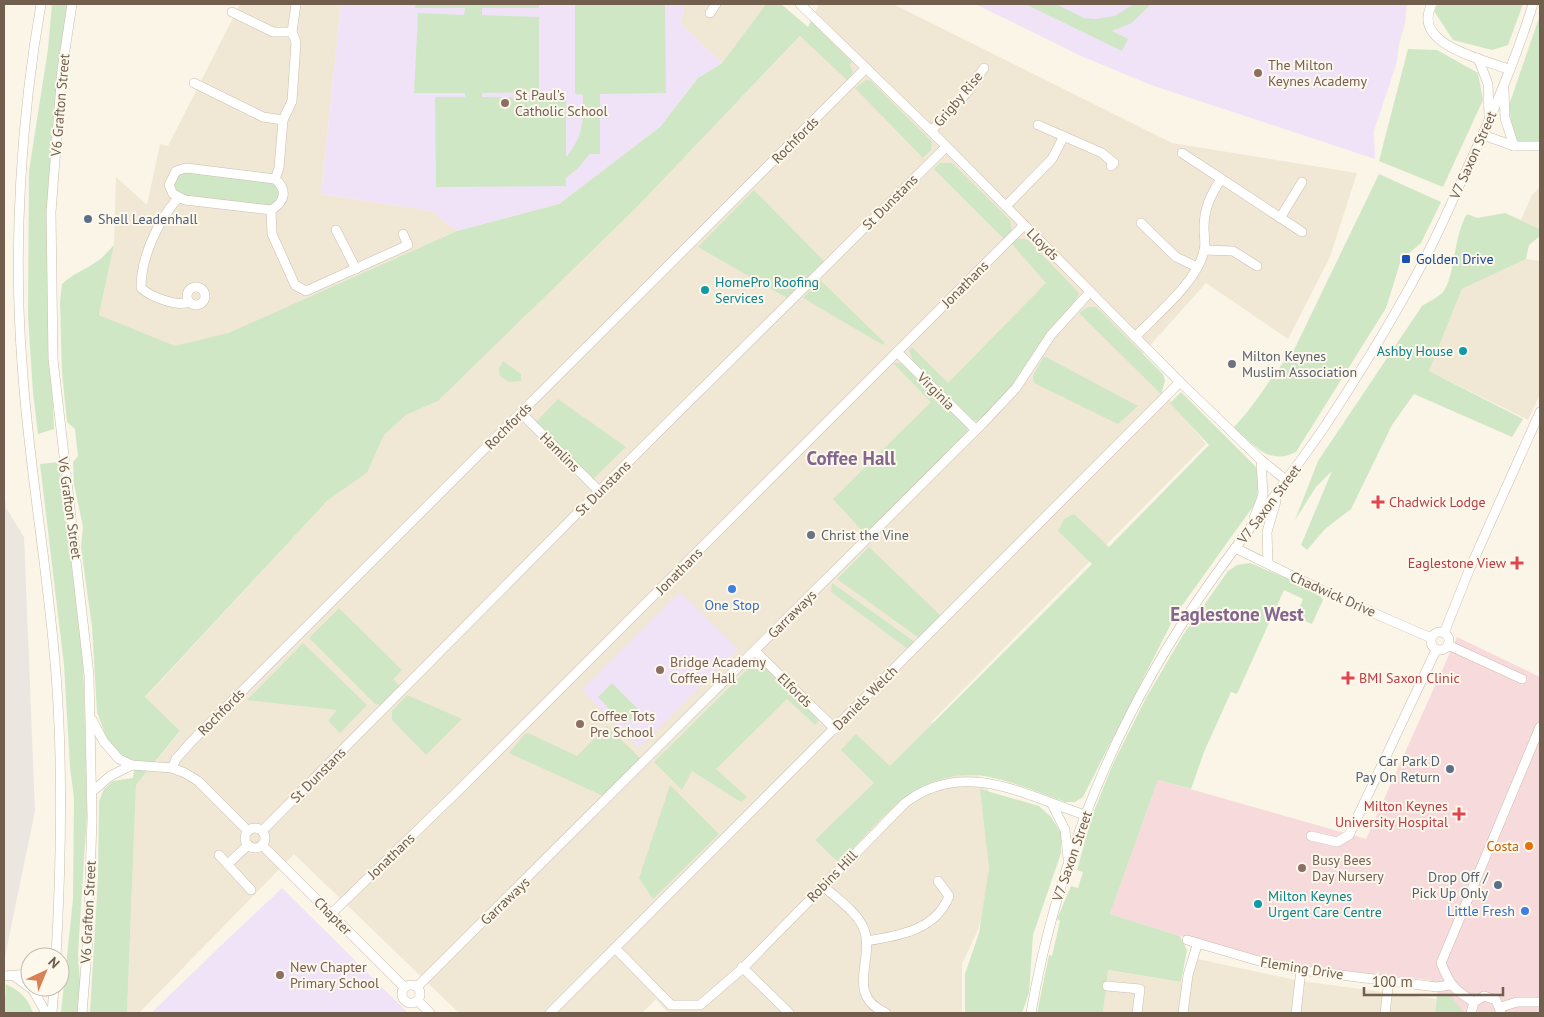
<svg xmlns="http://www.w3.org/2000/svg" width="1544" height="1017" font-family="'PT Sans',sans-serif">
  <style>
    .residential { fill: #f1e7d5 }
    .industrial { fill: #ebe6e0 }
    .education { fill: #f1e3f7 }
    .medical { fill: #f7dadb }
    .green { fill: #d0e7c6 }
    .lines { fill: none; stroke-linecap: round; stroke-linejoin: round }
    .minor-casing { stroke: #cbbdad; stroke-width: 10 }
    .minor { stroke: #fff; stroke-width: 9 }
    .education-dot { fill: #8d6e63; stroke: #fdf8ec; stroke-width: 2 }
    .service-dot { fill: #5c6f8a; stroke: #fdf8ec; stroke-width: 2 }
    .transit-dot { fill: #1a4fb4; stroke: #fdf8ec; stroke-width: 2 }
    .culture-dot { fill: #0f9aa8; stroke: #fdf8ec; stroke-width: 2 }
    .worship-dot { fill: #6b7280; stroke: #fdf8ec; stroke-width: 2 }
    .health-dot { fill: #e0444e; stroke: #fdf8ec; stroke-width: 2 }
    .shop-dot { fill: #3f7fe0; stroke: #fdf8ec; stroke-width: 2 }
    .food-dot { fill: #e8710a; stroke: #fdf8ec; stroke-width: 2 }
    .labels { text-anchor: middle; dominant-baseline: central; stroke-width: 4; stroke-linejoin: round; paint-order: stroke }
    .education-label { font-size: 14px; fill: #785e54; stroke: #fdf8ec; text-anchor: start }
    .street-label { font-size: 14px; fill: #715e4d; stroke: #fdf8ec }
    .service-label { font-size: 14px; fill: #4e5e75; stroke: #fdf8ec; text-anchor: end }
    .transit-label { font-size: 14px; fill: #164399; stroke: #fdf8ec; text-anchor: start }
    .culture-label { font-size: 14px; fill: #0d838f; stroke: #fdf8ec; text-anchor: start }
    .worship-label { font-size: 14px; fill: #5b616d; stroke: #fdf8ec; text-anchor: start }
    .health-label { font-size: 14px; fill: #be3a42; stroke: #fdf8ec; text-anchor: start }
    .shop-label { font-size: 14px; fill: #366cbe; stroke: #fdf8ec }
    .food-label { font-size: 14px; fill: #c56008; stroke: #fdf8ec; text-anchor: end }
    .district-label { font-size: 19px; font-weight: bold; fill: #84658d; stroke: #fdf8ec }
  </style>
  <rect width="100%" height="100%" fill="#faf5e6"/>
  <g class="residential">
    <polygon points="240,4 341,4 321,194 432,211 457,231 228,333 190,353 99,315 114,245 116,177 147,205 160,144 168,146"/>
    <polygon points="684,4 766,4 722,63 681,24"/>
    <polygon points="819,4 893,4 1172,143 1357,173 1330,257 1288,339 1206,283 1137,360 1206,444 931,722 962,750 988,790 997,866 977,932 962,964 962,1013 668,1013 656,999 642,1013 459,1013 294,854 139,1013 127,1013 136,785 180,732 145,698 328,500 367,473 384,435 406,415 438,401 637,207 808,28"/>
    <polygon points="1540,187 1540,229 1521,220 1532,195"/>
    <polygon points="1526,259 1540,261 1540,394 1528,420 1429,371 1462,289"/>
    <polygon points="1193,958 1300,981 1436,999 1435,1013 1103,1013 1107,970 1187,983"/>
  </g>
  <polygon class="industrial" points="4,490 6,508 24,537 35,811 4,961"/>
  <g class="education">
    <polygon points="341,4 684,4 681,24 722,63 698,78 660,127 559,204 457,231 432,211 321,194"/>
    <polygon points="975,4 1407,4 1405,24 1399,44 1397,62 1374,131 1375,159 1151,85 1081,56"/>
    <polygon points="680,592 738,649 639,748 582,690"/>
    <polygon points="282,888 408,1013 151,1013 230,937"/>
  </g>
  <polygon class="medical" points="1457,637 1540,677 1540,1013 1450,1013 1429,980 1300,967 1248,957 1110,914 1158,780 1366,839"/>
  <g class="green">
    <polygon points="52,4 69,4 49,209 47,270 54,429 38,434 33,393 28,316 29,171 48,49"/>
    <path d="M416,4H539V8H482V15L539,17V92L482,93V97L566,98V157C584,135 583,122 583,95L575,94V4H665L666,93L600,94V154H590L577,169L566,178V186L436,187L435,97H465V93H414L418,13L464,15L465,8H415Z"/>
    <path d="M766,4H781L808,27L811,21L852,62L850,65L853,72L848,81L800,36L637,207L438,401L406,415L384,435L367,473L328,500L145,697L180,731L136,785L127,1013H90L98,878L99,801L104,789L113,781L133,778L135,763L116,753L108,742L97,712L92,627L81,547L83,527L74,484L73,462L78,456L75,429L67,422L62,372L60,302L62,284C74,273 83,271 96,262C103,258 108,251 114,245L99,315L175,346L228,333L457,231L559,204L660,127L698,78L722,63Z"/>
    <polygon points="1025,4 1056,4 1084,18 1095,19 1115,16 1134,4 1151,4 1132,23 1112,31 1128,39 1122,51"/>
    <polygon points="1438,4 1523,4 1508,45 1492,50 1453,40 1434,11"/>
    <polygon points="1540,15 1540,146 1514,146 1509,105"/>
    <polygon points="1408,49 1437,50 1478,73 1483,100 1443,187 1379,161"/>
    <polygon points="866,80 871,81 932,142 931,150 923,158 855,88"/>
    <polygon points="940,163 952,163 1010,220 1012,231 1004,239 934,169"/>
    <path d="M185,172L269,182L277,186L280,194L277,201L269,206L185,196L174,188C174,179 176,175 185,172Z"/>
    <path d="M1379,174L1441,202L1421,243L1401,260L1386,308L1296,452C1267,466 1255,444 1233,428C1256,405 1271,375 1294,350Z"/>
    <polygon points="754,190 824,261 787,298 698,247"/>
    <path d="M1505,213L1540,229V236L1529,245L1526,259L1462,289L1429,371L1523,419L1512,437L1414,394L1392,425L1351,509L1325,529L1307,550L1301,545L1332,471L1316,487L1295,520L1318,461L1422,306C1428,302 1437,298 1442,293C1455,280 1453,236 1467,214L1477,218Z"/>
    <polygon points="1017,238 1028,240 1079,293 1076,300 1018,380 979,421 973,420 913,362 909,350 912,347 948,383 1046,283 1011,243"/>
    <polygon points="820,280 885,343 883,345 803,298"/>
    <polygon points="1088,307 1096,307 1163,374 1165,381 1161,394 1079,313"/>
    <polygon points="1044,356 1138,406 1118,424 1034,383 1033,376"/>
    <polygon points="503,361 521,374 521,381 509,382 500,376 499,369"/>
    <polygon points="893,363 903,363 967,427 968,431 866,535 833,499 931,402"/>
    <path d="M1181,392L1255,466L1259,475L1257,501L1176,614L1083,797L1075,802H1065C1040,793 1000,776 974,775C914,772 877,824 839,863L815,840L874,783L841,750L856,734L890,766L1092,564L1058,531L1064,519L1074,514L1109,547L1209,445L1170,403Z"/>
    <polygon points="558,399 626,447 592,480 535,423"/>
    <polygon points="59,462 83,659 86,758 87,813 78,953 80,982 78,1013 61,1013 73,899 74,798 70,767 64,665 40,464"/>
    <polygon points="869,547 941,616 919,638 837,579"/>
    <polygon points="1250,563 1317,591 1323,600 1312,624 1291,615 1293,611 1298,611 1303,599 1284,590 1237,694 1231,692 1204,752 1191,789 1158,780 1110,914 1180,936 1187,950 1181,982 1108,970 1103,1013 1037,1013 1049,955 1052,956 1060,921 1057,919 1071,886 1078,888 1083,872 1077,870 1092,816 1113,764 1146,698 1183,635 1228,571 1237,565"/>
    <polygon points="832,583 915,642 908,649 831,592"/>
    <polygon points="339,608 402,670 393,679 401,687 382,705 375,704 309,638"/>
    <polygon points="303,643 367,705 340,733 328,721 337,710 247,700"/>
    <polygon points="759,662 820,719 815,725 787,699 716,769 747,797 741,802 692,771 682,790 654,762 754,663"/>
    <polygon points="612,683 639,710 625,725 598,697"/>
    <polygon points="407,695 462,719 426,755 392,720 392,711"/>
    <polygon points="607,726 641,759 607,794 601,795 509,753 525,734 528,733 577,756"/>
    <polygon points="670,785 719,834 653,899 639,878"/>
    <polygon points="980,789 1039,806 1051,817 1061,833 1061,853 1033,935 1029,993 1022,1013 965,1013 965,974 979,933 989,868"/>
    <path d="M6,984C20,991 28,998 33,1013H4Z"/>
    <polygon points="1443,993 1451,996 1464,1013 1435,1013 1437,995"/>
  </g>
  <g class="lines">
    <g class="minor-casing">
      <g id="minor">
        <path d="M41,4C21,118 13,247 22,363C29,472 50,579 57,688C63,778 61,867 56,957"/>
        <polyline points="72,4 62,70 51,212 53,359 89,675 92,819 88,940 82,1013"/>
        <polyline points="800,4 931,131 1180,382 1261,460 1287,481"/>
        <path d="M1432,4C1410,45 1484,59 1510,70"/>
        <polyline points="232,12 273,32 292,32"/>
        <polyline points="710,13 716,4"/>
        <polyline points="1478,58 1488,84 1489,116"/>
        <polyline points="194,83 263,117 283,120"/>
        <polyline points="1504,90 1505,118 1514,146"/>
        <polyline points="1038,125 1102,153 1114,163 1111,166"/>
        <polyline points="931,131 969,90 984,68"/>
        <polyline points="1483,135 1514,146 1540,146"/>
        <polyline points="1182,153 1302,232"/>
        <path d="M186,168L275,179C288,190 285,202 271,210L185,200L173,194L169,185L176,171Z"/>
        <polyline points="275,179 279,168 283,120 292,101 296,42 292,32 296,4"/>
        <path d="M178,198C158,221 141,257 141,288C151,297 177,307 189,302"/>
        <polyline points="1006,206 1052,159 1064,136"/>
        <polyline points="271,210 272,234 295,285 306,291 408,245 403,234"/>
        <polyline points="1280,218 1302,182"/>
        <polyline points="1141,223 1176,257 1197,267"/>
        <polyline points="336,230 356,269"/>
        <polyline points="1204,250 1233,251 1257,266"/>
        <circle cx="196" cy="296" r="9"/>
        <path d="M1135,337C1157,314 1197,282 1204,251C1206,244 1204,236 1204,228C1204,209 1210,196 1221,179"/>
        <polyline points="897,352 976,430"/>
        <polyline points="521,413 599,491"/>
        <polyline points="1254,518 1263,495 1261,460"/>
        <polyline points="1235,548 1330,594 1431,638"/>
        <polyline points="1268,564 1267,532 1276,501"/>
        <circle cx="1440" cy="641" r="9"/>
        <polyline points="1444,633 1470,568 1540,412"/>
        <polyline points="1448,645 1522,679"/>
        <polyline points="755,651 835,729"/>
        <polyline points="92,720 104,742 119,759 132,765 172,768 185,773 198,781 248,831"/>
        <polyline points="172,768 176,759 191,742 866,68"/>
        <polyline points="92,792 110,776 132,765"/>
        <polyline points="1052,804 1065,830 1068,858"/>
        <circle cx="255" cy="838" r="10"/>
        <polyline points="262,831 637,453 946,147"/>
        <polyline points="1311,836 1337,842 1349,835 1436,650"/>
        <polyline points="262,845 404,987"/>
        <polyline points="219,855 251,890"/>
        <polyline points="228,864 248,845"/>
        <path d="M823,886C836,898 856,911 863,927C877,957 843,994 886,1013"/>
        <polyline points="331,914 457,792 1024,225"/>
        <polyline points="1187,940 1259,961 1301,970 1437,987 1450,985"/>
        <path d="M866,941C899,936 936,930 949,896L938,881"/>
        <path d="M615,948L671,1005H700L743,968L905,803C963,758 1025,795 1085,815"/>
        <polyline points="742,967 789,1013"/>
        <polyline points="4,976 30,974"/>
        <polyline points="14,976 33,990 46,1013"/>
        <circle cx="411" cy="994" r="9"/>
        <polyline points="1107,986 1140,989 1137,1013"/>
        <polyline points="417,987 984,422 1016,388 1051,335 1089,293"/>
        <polyline points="418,1001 430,1013"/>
        <path d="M1474,1002C1454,990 1450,985 1441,963L1540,727"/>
        <polyline points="1501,1007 1517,1002 1540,1002"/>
        <polyline points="52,1013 54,987"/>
        <polyline points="550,1013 1180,382"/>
        <path d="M1031,1013C1057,860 1119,711 1209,584C1247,530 1290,478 1327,423C1367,362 1408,296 1439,230C1448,212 1456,192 1465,173C1491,118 1515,62 1533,4"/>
        <polyline points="1183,1013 1188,975 1197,945"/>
        <polyline points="1296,1013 1301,970"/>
        <polyline points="1385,1013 1389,980"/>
        <polyline points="1471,1013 1474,1002 1484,996 1496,1000 1501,1013"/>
      </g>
    </g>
    <use href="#minor" class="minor"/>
  </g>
  <g class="education-dot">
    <circle cx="1258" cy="73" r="5"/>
    <circle cx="505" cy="103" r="5"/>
    <circle cx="660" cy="670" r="5"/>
    <circle cx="580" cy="724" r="5"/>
    <circle cx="1302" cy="868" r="5"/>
    <circle cx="280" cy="975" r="5"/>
  </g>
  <g class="service-dot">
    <circle cx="88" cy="219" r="5"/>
    <circle cx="1450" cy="769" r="5"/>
    <circle cx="1498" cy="885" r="5"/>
  </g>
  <rect class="transit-dot" x="1401" y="254" width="10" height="10" rx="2.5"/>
  <g class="culture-dot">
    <circle cx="705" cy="290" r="5"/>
    <circle cx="1463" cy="351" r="5"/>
    <circle cx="1258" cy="904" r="5"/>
  </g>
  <g class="worship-dot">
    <circle cx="1232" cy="364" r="5"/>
    <circle cx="811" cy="535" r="5"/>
  </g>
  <g class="health-dot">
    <path d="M1375.5 494.5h5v5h5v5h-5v5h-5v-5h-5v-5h5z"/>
    <path d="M1514.5 555.5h5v5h5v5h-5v5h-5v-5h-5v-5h5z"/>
    <path d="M1345.5 670.5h5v5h5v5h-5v5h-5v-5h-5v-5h5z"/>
    <path d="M1456.5 806.5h5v5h5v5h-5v5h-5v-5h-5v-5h5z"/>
  </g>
  <g class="shop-dot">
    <circle cx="732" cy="589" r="5"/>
    <circle cx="1525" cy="911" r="5"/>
  </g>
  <circle class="food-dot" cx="1529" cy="846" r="5"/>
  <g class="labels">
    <g class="education-label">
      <text x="1268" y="65">The Milton<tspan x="1268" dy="16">Keynes Academy</tspan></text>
      <text x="515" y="95">St Paul's<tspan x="515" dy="16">Catholic School</tspan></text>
      <text x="670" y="662">Bridge Academy<tspan x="670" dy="16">Coffee Hall</tspan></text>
      <text x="590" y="716">Coffee Tots<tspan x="590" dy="16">Pre School</tspan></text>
      <text x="1312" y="860">Busy Bees<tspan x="1312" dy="16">Day Nursery</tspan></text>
      <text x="290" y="967">New Chapter<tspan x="290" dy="16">Primary School</tspan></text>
    </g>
    <g class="street-label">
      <text transform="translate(958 99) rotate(-50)">Grigby Rise</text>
      <text transform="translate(60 105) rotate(-85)">V6 Grafton Street</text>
      <text transform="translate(795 140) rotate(-45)">Rochfords</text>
      <text transform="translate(1473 155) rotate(-66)">V7 Saxon Street</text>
      <text transform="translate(890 202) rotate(-45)">St Dunstans</text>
      <text transform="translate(1043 244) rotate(45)">Lloyds</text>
      <text transform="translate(965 284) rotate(-45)">Jonathans</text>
      <text transform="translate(936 391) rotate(45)">Virginia</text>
      <text transform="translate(508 426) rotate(-45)">Rochfords</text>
      <text transform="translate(560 452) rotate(45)">Hamlins</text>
      <text transform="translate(603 488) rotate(-45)">St Dunstans</text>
      <text transform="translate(1269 504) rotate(-53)">V7 Saxon Street</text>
      <text transform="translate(70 508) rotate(82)">V6 Grafton Street</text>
      <text transform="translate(679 571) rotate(-45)">Jonathans</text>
      <text transform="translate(1333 594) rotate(24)">Chadwick Drive</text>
      <text transform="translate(792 614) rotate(-45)">Garraways</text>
      <text transform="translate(795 690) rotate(44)">Elfords</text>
      <text transform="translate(865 698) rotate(-45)">Daniels Welch</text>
      <text transform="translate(221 712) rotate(-45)">Rochfords</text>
      <text transform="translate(318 775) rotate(-45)">St Dunstans</text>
      <text transform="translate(391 856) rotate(-44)">Jonathans</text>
      <text transform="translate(1072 856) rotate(-71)">V7 Saxon Street</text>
      <text transform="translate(832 876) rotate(-46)">Robins Hill</text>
      <text transform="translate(505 901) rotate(-44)">Garraways</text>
      <text transform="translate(88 912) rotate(-87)">V6 Grafton Street</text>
      <text transform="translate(333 916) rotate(45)">Chapter</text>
      <text transform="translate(1302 968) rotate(9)">Fleming Drive</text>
    </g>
    <g class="service-label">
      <text x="98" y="219" text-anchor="start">Shell Leadenhall</text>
      <text x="1440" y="761">Car Park D<tspan x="1440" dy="16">Pay On Return</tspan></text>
      <text x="1488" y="877">Drop Off /<tspan x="1488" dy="16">Pick Up Only</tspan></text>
    </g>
    <g class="transit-label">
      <text x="1416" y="259">Golden Drive</text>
    </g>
    <g class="culture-label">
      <text x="715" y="282">HomePro Roofing<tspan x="715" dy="16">Services</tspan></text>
      <text x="1453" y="351" text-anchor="end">Ashby House</text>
      <text x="1268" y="896">Milton Keynes<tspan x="1268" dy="16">Urgent Care Centre</tspan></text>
    </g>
    <g class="worship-label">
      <text x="1242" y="356">Milton Keynes<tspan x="1242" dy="16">Muslim Association</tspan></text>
      <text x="821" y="535">Christ the Vine</text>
    </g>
    <g class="health-label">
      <text x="1389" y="502">Chadwick Lodge</text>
      <text x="1506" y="563" text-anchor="end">Eaglestone View</text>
      <text x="1359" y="678">BMI Saxon Clinic</text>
      <text x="1448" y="806" text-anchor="end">Milton Keynes<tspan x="1448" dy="16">University Hospital</tspan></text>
    </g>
    <g class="shop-label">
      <text x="732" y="605">One Stop</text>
      <text x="1515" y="911" text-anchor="end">Little Fresh</text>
    </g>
    <g class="food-label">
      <text x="1519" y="846">Costa</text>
    </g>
    <g class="district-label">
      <text x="851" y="458">Coffee Hall</text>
      <text x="1237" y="614">Eaglestone West</text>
    </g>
  </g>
  <rect width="1544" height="1017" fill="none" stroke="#715e4d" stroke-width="10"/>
  <g transform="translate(45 972) rotate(44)"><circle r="24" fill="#fdf8ec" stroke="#c5baac"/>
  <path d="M0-4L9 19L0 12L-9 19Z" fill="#d98156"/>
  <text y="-8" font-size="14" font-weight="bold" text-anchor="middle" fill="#715e4d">N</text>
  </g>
  <path d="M1364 987v8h139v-8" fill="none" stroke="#715e4d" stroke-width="2.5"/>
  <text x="1372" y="987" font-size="15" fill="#715e4d" stroke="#fdf8ec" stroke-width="4" paint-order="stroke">100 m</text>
</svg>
